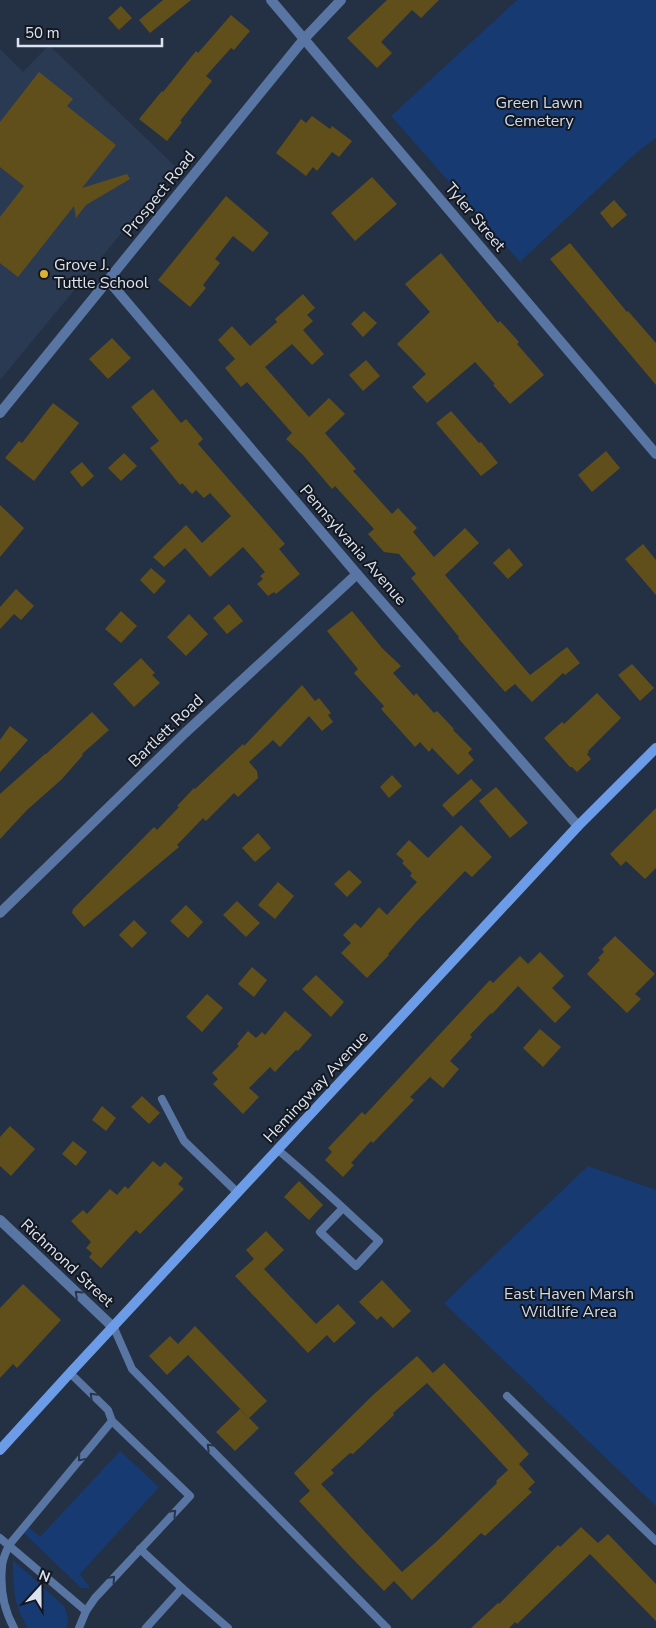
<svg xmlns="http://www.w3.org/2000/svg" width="656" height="1628" font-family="'Nunito Sans',sans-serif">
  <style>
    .built { fill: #2a3a52 }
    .green { fill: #173a73 }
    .building { fill: #614f1b; fill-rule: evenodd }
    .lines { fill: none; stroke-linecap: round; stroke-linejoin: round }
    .service { stroke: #5875a4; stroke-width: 8 }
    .minor { stroke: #5875a4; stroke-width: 10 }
    .secondary { stroke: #6c9be7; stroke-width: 10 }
    .oneway { stroke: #283448 }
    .poi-dot { fill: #dcb233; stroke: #131820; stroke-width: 2 }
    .labels { text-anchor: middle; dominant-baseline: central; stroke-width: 4; stroke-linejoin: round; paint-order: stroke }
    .park-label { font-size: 16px; fill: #cddaed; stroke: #131820 }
    .street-label { font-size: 16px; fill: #dce3f0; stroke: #131820 }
    .poi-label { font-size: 16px; fill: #dce3f0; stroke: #131820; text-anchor: start }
  </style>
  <rect width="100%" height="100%" fill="#243043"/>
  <polygon class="built" points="49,45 176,167 0,380 0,49 23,72"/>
  <g class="green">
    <polygon points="517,0 656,0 656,138 635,154 520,262 391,116"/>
    <polygon points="588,1166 656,1190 656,1506 444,1303"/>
    <polygon points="120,1451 159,1487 80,1574 90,1588 81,1588 23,1532 27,1526 40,1537"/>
    <path d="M13,1560L64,1606C67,1613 70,1621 66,1628H28C13,1605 13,1586 13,1560Z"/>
  </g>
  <g class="building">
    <polygon points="163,0 191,0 150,33 139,20"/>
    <polygon points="387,0 439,0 421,18 412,10 381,42 392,53 377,68 347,38"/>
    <polygon points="121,6 132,18 119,30 108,18"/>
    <polygon points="231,15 250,31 234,50 231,48 206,76 212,81 180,121 182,122 167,141 139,119 162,91 163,92 196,51 198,53"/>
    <polygon points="39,72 73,99 67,106 116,145 82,188 127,174 130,179 86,205 76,218 74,206 18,277 0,263 0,217 24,186 0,167 0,122"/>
    <polygon points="312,116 330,129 332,126 352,141 339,157 332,152 317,171 313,167 306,176 276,153 301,119 306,123"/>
    <polygon points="372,177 397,204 355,241 331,213"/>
    <polygon points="226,196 269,233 253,252 233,236 215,259 220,263 203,285 206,288 190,307 158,280"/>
    <polygon points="614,200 627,215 612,228 600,213"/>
    <polygon points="570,243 627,312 628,311 656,343 656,385 550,259"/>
    <polygon points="441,253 498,323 500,321 519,342 517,344 544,375 510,404 493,385 495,384 475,362 427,403 412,387 426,374 397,344 430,312 405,284"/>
    <polygon points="303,294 315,308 307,315 313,321 303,330 324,354 312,365 292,344 265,367 309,417 329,398 345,414 325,433 356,469 353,471 392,514 398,508 417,528 413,532 434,557 465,528 479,543 445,575 530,675 567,647 580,663 565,675 563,673 532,702 515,684 505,692 458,638 459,637 411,578 416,574 399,554 384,552 368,534 374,529 335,486 332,489 303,455 286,439 292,433 247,382 241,387 225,368 235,359 218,340 232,326 250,346 277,322 275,319"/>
    <polygon points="364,311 377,323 363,337 351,324"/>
    <polygon points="112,338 131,358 108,379 89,359"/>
    <polygon points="366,360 380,376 363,391 349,375"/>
    <polygon points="153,389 181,423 186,419 203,439 198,444 285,544 279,549 300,574 276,594 274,592 268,596 257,584 263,579 260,576 265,572 243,547 210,577 185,548 164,567 153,557 186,525 202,543 231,516 210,493 204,498 196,490 192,494 182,483 180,485 150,448 159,441 131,407"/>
    <polygon points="53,403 79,423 34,481 5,458 19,441 22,443"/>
    <polygon points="451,411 479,443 481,442 498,463 481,476 436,423"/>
    <polygon points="606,451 620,468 592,492 578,475"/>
    <polygon points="124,453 137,466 121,481 108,468"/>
    <polygon points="82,462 94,476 82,487 70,472"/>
    <polygon points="0,505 24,528 0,557"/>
    <polygon points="643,544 656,560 656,595 625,559"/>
    <polygon points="509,548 523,565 508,579 493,563"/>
    <polygon points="151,568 166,581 154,594 140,580"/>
    <polygon points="16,589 34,606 21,620 14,614 0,629 0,607"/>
    <polygon points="229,604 243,621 227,634 213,618"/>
    <polygon points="121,611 137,626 121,643 105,629"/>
    <polygon points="352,611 382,648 401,666 393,673 414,696 416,693 434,713 437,711 454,729 453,730 472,749 468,753 474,760 458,775 432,748 429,752 420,742 415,747 381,709 384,706 354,673 358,669 327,631"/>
    <polygon points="189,614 208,634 186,656 167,637"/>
    <polygon points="141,658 155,673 152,675 160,683 134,707 113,684"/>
    <polygon points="632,664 654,688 640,701 618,675"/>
    <polygon points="302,685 315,701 319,698 331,713 328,715 333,722 322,731 309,716 280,747 273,740 249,762 257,771 258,778 238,797 234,793 206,821 203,818 177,845 179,847 84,927 72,913 73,909 154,827 157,830 179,807 177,806 194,788 195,789 243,744 244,746"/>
    <polygon points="597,693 621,718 588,751 589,752 587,754 591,759 577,772 572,767 570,767 544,738 562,722 564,724"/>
    <polygon points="92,712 109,730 82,754 83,755 62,779 27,810 0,839 0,794 45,754 46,754"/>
    <polygon points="10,726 28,740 0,772 0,740"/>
    <polygon points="392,775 402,786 389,798 380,787"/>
    <polygon points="471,779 482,790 453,817 442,805"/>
    <polygon points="496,787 528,823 510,838 479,801"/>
    <polygon points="656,808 656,868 645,879 626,861 621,866 610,854"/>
    <polygon points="461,825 492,857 472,877 465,871 417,921 388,954 389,955 367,978 341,953 351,943 343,935 355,923 361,928 379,907 387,915 417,882 410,876 412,873 402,863 404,861 396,854 409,840 428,858"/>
    <polygon points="258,833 271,848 255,862 242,848"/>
    <polygon points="349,870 362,882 347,897 334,884"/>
    <polygon points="278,882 294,896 275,919 258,905"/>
    <polygon points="237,901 260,923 246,937 223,915"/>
    <polygon points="186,905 203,922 188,938 170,921"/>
    <polygon points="134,920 147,933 132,948 119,935"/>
    <polygon points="615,936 655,974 635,994 641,999 627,1013 587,974 600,960 598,958 604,952 602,949"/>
    <polygon points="540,952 564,976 552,988 571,1007 555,1023 518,986 492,1014 491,1013 470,1035 472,1037 450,1061 459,1069 443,1088 430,1077 410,1097 414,1100 373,1143 371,1141 351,1163 354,1165 343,1177 325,1160 332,1152 328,1148 362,1112 365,1115 490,980 493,983 520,956 528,964"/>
    <polygon points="252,967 267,980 254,997 238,984"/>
    <polygon points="316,975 344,1002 331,1017 302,989"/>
    <polygon points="207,994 223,1008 202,1032 186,1017"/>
    <polygon points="285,1011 312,1035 298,1051 296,1050 275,1072 270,1067 249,1088 259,1097 243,1114 213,1084 218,1079 212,1073 239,1046 237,1044 248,1031 256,1038 262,1032 265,1035"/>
    <polygon points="540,1029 561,1047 543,1067 523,1048"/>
    <polygon points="142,1096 160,1113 149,1124 131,1107"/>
    <polygon points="102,1106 116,1118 106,1131 92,1120"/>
    <polygon points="10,1126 35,1149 11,1176 0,1166 0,1137"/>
    <polygon points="73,1141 87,1152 76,1166 62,1154"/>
    <polygon points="153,1161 160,1167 165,1162 183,1178 178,1184 184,1189 140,1234 136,1230 101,1268 89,1257 92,1253 86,1248 91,1242 71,1221 83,1210 87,1214 110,1189 117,1195 125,1186 128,1189"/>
    <polygon points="299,1181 323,1205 309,1220 284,1197"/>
    <polygon points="266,1231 284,1250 264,1269 316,1324 338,1304 356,1323 334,1343 327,1335 308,1353 235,1276 254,1259 246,1250"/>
    <polygon points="382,1280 411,1311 393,1328 381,1316 377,1320 359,1302"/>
    <polygon points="23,1284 61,1320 17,1368 13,1364 0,1378 0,1308"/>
    <polygon points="195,1326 267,1401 249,1418 188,1355 167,1375 149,1356 170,1336 178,1344"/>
    <path d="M417,1356L433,1373L444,1363L484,1405L529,1454L519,1464L535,1482L528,1489L532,1492L485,1536L481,1533L412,1600L394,1581L384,1591L350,1556L299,1501L310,1491L294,1473L373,1395ZM427,1383L508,1470L496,1481L497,1483L436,1542L402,1572L321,1484L334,1473L331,1470L350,1453L353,1454L394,1415L393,1413Z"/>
    <polygon points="240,1409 259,1428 235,1451 216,1432"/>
    <polygon points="581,1527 598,1543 608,1534 656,1584 656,1621 590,1554 517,1624 515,1622 509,1628 471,1628 498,1603 499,1604 558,1545 560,1547"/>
  </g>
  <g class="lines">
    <g class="service">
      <polyline points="162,1099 184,1141 238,1193"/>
      <path d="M278,1150C313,1179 346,1211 379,1241L356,1266L320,1232L343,1208"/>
      <polyline points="114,1328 132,1369 387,1628"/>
      <polyline points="70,1373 108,1410 112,1421 190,1496 95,1598 86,1611 79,1628"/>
      <polyline points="507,1396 656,1541"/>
      <polyline points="0,1538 86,1611"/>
      <polyline points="140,1549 182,1588"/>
      <path d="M14,1628C4,1610 0,1588 2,1567C2,1560 6,1552 9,1545L112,1421"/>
      <polyline points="146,1628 182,1588 228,1628"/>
    </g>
    <g class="minor">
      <polyline points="271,0 656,454"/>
      <polyline points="108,280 357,574 578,826"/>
      <polyline points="0,413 304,39 341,0"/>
      <polyline points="0,913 185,733 357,574"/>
      <polyline points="0,1220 114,1328"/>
    </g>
    <polyline class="secondary" points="0,1450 70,1373 578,826 656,748"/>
  </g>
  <defs><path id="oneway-chevron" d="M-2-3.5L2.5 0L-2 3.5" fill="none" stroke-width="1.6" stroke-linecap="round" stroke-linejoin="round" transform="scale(1.25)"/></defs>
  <g class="oneway">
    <use href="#oneway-chevron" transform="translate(78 1294) rotate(-137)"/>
    <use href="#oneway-chevron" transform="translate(93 1396) rotate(-135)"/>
    <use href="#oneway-chevron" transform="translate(210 1447) rotate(-135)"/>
    <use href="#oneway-chevron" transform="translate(81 1458) rotate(130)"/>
    <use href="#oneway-chevron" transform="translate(173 1513) rotate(-46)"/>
    <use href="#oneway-chevron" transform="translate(112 1579) rotate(-48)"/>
  </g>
  <circle class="poi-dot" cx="44" cy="274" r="5"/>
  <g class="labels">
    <g class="park-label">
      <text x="539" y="103">Green Lawn<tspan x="539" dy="18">Cemetery</tspan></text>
      <text x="569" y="1294">East Haven Marsh<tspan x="569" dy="18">Wildlife Area</tspan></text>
    </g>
    <g class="street-label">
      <text transform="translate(159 194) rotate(-51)">Prospect Road</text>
      <text transform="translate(475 217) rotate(50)">Tyler Street</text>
      <text transform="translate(353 545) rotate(49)">Pennsylvania Avenue</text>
      <text transform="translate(166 731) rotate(-44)">Bartlett Road</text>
      <text transform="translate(316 1087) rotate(-47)">Hemingway Avenue</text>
      <text transform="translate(67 1263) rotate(43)">Richmond Street</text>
    </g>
    <g class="poi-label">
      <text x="54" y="265">Grove J.<tspan x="54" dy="18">Tuttle School</tspan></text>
    </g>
  </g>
  <g transform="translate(40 1588) rotate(21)" stroke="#131820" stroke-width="4" paint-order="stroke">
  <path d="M0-4L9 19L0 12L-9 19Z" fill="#dce3f0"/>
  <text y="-8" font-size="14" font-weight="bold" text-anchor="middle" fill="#dce3f0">N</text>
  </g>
  <path d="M18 38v8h144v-8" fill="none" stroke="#dce3f0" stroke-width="2.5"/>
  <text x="25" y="38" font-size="15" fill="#dce3f0" stroke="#131820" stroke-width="4" paint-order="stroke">50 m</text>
</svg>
